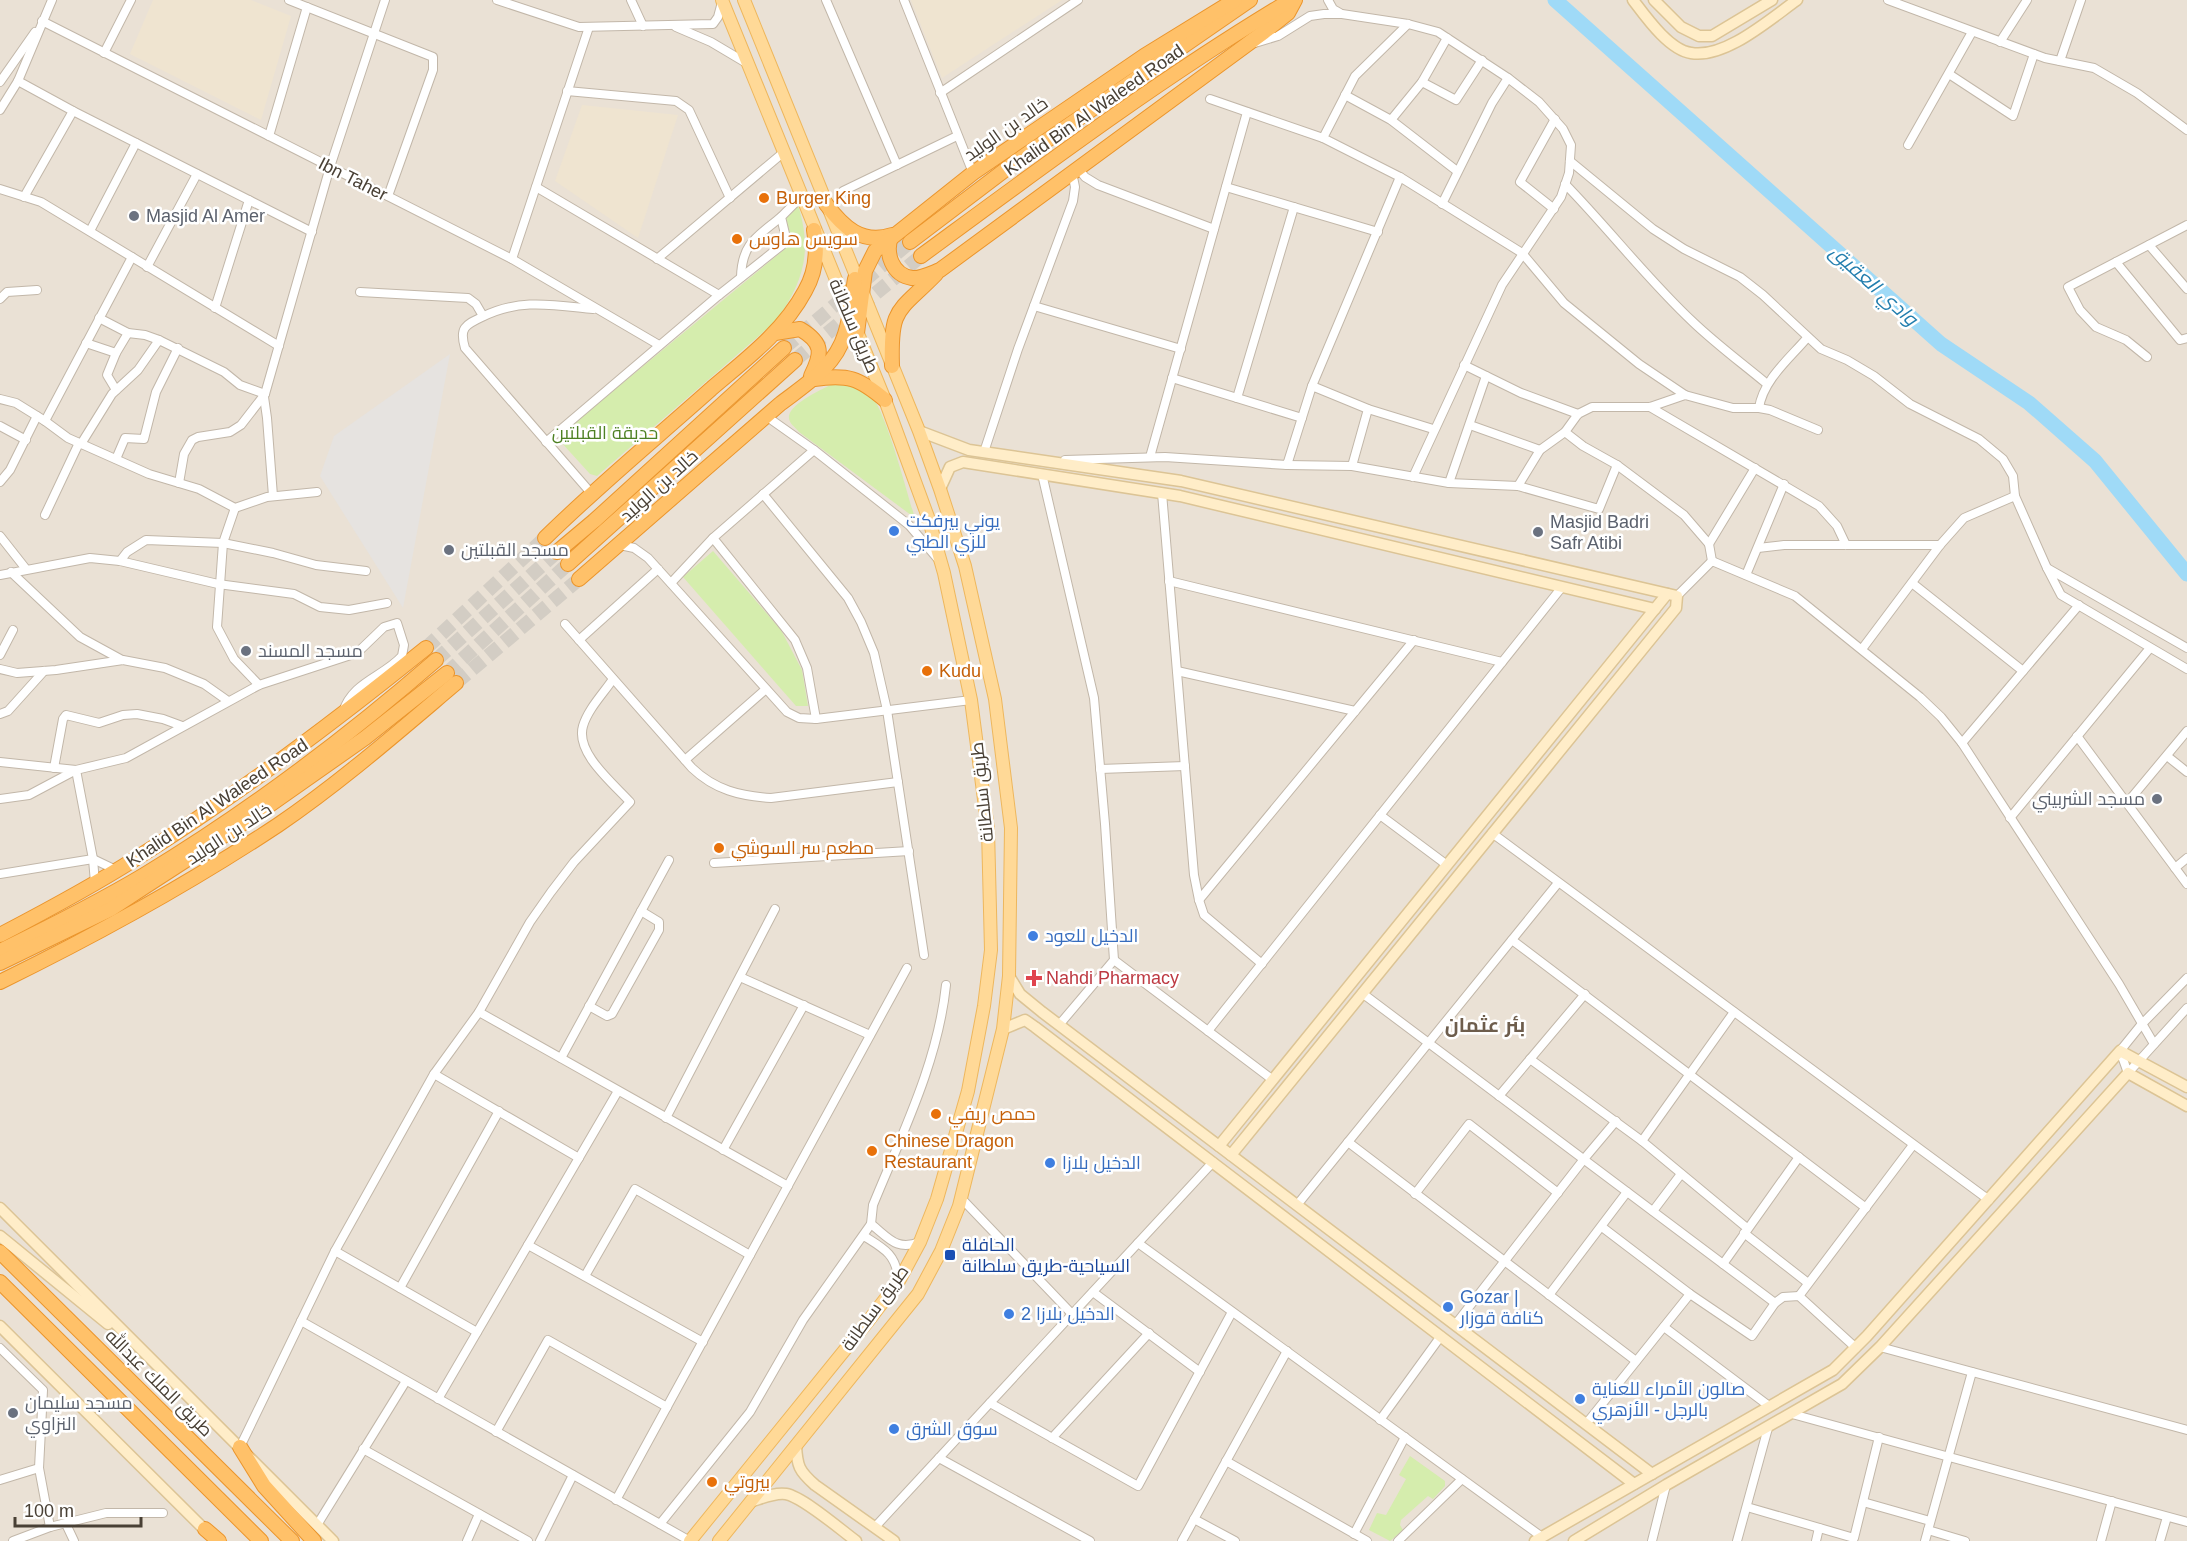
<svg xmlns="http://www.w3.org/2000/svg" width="2187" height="1541" font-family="Helvetica,Cairo,sans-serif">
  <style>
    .residential { fill: #eae1d5 }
    .education { fill: #efe4d0 }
    .green { fill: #d5edad }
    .parking { fill: #e6e3e0 }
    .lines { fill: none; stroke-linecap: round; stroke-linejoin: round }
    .river { stroke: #9fdaf7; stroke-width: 15 }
    .highway-tunnel { stroke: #d3cdc4; stroke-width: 14; stroke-dasharray: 14 7; stroke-linecap: butt }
    .street-casing { stroke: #c2b7a9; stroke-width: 10 }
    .secondary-casing { stroke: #dcc495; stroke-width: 13 }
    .primary-casing { stroke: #eeb75d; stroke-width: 14 }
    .highway-casing { stroke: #eb952c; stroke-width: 16 }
    .street { stroke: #fff; stroke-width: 8 }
    .secondary { stroke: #ffedc8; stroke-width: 10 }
    .primary { stroke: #ffd997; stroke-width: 12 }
    .highway { stroke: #ffc169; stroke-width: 14 }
    .food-dot { fill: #e8710a; stroke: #fff; stroke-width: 2 }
    .worship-dot { fill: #6b7280; stroke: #fff; stroke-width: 2 }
    .shop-dot { fill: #3f7fe0; stroke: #fff; stroke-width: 2 }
    .health-dot { fill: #e0444e; stroke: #fff; stroke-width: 2 }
    .transit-dot { fill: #1a4fb4; stroke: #fff; stroke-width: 2 }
    .labels { text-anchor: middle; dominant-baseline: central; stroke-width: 5; stroke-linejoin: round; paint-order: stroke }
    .street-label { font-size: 18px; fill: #494035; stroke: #fff }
    .food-label { font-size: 18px; fill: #c56008; stroke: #fff; text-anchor: start }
    .worship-label { font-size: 18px; fill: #5b616d; stroke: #fff; text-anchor: start }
    .park-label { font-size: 18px; fill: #4e8123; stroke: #fff }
    .shop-label { font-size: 18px; fill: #366cbe; stroke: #fff; text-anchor: start }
    .health-label { font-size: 18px; fill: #be3a42; stroke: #fff; text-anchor: start }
    .transit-label { font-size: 18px; fill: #164399; stroke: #fff; text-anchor: start }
    .water-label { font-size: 20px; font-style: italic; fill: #227eae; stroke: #fff }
    .neighbourhood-label { font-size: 20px; font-weight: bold; fill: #6d5d4c; stroke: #fff }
  </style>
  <rect width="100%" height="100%" fill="#f5f0e8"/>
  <rect class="residential" x="0" y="0" width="2187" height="1541"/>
  <g class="education">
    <polygon points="153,0 251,0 291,16 261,120 130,54"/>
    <polygon points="911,0 1062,0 942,78"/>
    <polygon points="582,105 678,115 638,238 555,181"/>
  </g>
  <g class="green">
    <path d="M798,205C813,253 803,282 776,321L597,476L590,474L560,441L561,434L792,243L786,218Z"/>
    <path d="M835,383C849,384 859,384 870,394C886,410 907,493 915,518L799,432C795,427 788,423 789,416C791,403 824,388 835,383Z"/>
    <polygon points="713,551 781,630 802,670 808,706 796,706 683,577"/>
    <polygon points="1410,1456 1445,1481 1445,1486 1433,1499 1428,1496 1401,1520 1400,1525 1403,1530 1390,1541 1369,1530 1377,1513 1386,1515 1406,1479 1399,1475"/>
  </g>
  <polygon class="parking" points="450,354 403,608 320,476 334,436"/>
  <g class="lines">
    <polyline class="river" points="1555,0 1941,344 2029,403 2095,461 2187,574"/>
    <g class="highway-tunnel">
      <polyline points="784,348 910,242"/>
      <polyline points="795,360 921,256"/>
      <polyline points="426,648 545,538"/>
      <polyline points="436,660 557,552"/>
      <polyline points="447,673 568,564"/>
      <polyline points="456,683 579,579"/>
    </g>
    <g class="street-casing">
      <g id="street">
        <polyline points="289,0 433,57 433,70 388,196"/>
        <polyline points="497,0 579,27 713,24 718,17 722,2"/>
        <polyline points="631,0 643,26"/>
        <polyline points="826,0 897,165"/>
        <polyline points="904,0 973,173"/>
        <polyline points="1328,0 1333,9 1340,13"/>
        <polyline points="1888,0 2045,58 2094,68 2137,93 2187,130"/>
        <polyline points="42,21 512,259 659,345"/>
        <polyline points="1408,24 1355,76 1323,138 1400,177 1522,253 1564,303 1639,364 1685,395"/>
        <polyline points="676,27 711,42 748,64"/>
        <polyline points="2000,42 2027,0"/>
        <polyline points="1255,43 1278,36 1310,16 1324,14 1342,14 1408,24 1438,32 1508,78 1539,102 1563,129 1571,145 1569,173 1561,197 1502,285 1413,477"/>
        <polyline points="104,53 131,0"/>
        <polyline points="2060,61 2081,0"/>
        <polyline points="1949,74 2013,116 2034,54"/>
        <polyline points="18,81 73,111 312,232"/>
        <polyline points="0,82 35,32"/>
        <polyline points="1422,82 1456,100 1482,60"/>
        <polyline points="567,91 676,101 689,110 730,198"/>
        <polyline points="940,93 1078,0"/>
        <polyline points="1345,95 1391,120 1457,171"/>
        <polyline points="1210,99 1323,138"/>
        <polyline points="0,110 18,81 52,0"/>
        <polyline points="1391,120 1422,82 1447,38"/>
        <polyline points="269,136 307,7"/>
        <polyline points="1908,145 1972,32"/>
        <polyline points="1570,161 1653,229 1684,249 1740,277 1763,295 1821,349 1847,360 1874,376 1910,404 1979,439 2003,459 2013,476 2015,496 2047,568"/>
        <polyline points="1078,168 1085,177 1098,185 1214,229"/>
        <path d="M1565,184C1609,229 1647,279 1693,322C1716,344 1743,364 1767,384"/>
        <polyline points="536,187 719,295"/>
        <polyline points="1226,187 1378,232"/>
        <polyline points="0,189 41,202 279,346"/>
        <polyline points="843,191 957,136"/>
        <polyline points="24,197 73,111"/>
        <polyline points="1442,204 1492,103 1508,78"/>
        <polyline points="1554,209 1520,182 1555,119"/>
        <polyline points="90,231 136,143"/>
        <polyline points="2149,245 2187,289"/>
        <polyline points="512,259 589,27"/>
        <polyline points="657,259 784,152"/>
        <polyline points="2116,262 2180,340 2187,338"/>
        <polyline points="147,267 197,174"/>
        <path d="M741,277C742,243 757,237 781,217"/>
        <polyline points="360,292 468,298 476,304 483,316"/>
        <polyline points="0,299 7,292 37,290"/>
        <polyline points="1034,306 1181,349"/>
        <polyline points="215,308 249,200"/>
        <polyline points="99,318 128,333 145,335 159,340"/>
        <polyline points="86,343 116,353"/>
        <polyline points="2147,357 2126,340 2096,327 2080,310 2068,287 2187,225"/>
        <polyline points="1464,365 1521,393 1578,414"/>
        <polyline points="1172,378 1302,418"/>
        <polyline points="1312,386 1400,177"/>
        <polyline points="116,390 107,375 116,353 128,333"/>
        <polyline points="264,397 267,418 273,496"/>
        <polyline points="1237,398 1294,207"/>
        <polyline points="0,399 16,403 45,421 68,438 149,474 199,489 235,508 267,497 317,492"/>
        <polyline points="1650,407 1819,506 1837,526 1846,545"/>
        <path d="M1759,408C1763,380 1790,358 1807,338"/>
        <polyline points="766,416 814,450 909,525 937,558"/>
        <polyline points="45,421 132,257"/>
        <polyline points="1470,425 1540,450"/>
        <polyline points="0,426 26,440"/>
        <polyline points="546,442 719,295 782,245 786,238 781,217 802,196"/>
        <polyline points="81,444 112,394 138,370 159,340 224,372 240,385 265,394"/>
        <polyline points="984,452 1018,349 1073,201 1075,187 1072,172"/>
        <polyline points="1150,457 1247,112"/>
        <polyline points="116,459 125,438 144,439 156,392 178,348"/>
        <polyline points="1065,460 1165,457 1287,465 1312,386 1368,409 1433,429"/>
        <polyline points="1287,465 1352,466 1449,483 1518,486 1599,509 1617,465"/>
        <polyline points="1352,466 1368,409"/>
        <polyline points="1042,474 1094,698 1105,824 1114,960 1059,1025"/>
        <polyline points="0,482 10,470 37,416"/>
        <polyline points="179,483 184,454 192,440 198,437 230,432 241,425 265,394 330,167 385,0"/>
        <polyline points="1449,483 1486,376"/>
        <polyline points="1518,486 1540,450 1565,432"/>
        <path d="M591,493L465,348C459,328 465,325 482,317C519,298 553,305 593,309"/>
        <polyline points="1162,493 1194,875 1199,900 1204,915 1262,964"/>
        <polyline points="763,494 848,598 861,622 874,653 887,710 924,955"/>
        <polyline points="235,508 223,543 217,627 234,659 259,685"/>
        <polyline points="45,515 79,443"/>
        <polyline points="0,536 26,569"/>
        <polyline points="713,538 795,640 807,668 816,719"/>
        <polyline points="1709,544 1755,468"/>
        <polyline points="620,545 634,548 648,558 787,712 799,718 816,719 971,700"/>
        <polyline points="1758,548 1784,545 1940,545"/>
        <polyline points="120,561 127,552 146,540 223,543 273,553 316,565 366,571"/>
        <polyline points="1712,561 1709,544 1684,515 1617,465 1583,446 1565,432 1578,414 1592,407 1650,407 1685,395 1733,408 1759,408 1770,410 1818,430"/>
        <polyline points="11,572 80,637 122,660"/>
        <polyline points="0,575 90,558 120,561 218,584 294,594 320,607 349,610 387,603"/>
        <polyline points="1746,575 1784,484"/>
        <polyline points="1169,581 1502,662"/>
        <polyline points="671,583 713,538 814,450"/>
        <polyline points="1912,583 2023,671"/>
        <polyline points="1677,596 1712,561 1795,596 1920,697 1941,717 1962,743 2119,984 2154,1044"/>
        <path d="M565,624L692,768C715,790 740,796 771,798L898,782"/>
        <polyline points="579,640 658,569"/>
        <polyline points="2187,648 2047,568 2061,595 2187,669"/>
        <polyline points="1862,649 1940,545 1964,518 2015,496"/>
        <polyline points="0,655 13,630"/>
        <polyline points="0,669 17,673 56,670 123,660 165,668 204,684 228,701"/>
        <polyline points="1177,671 1355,711"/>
        <polyline points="0,714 8,711 44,671"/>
        <polyline points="2077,736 2187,884"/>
        <polyline points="1962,743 2079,605"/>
        <polyline points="2167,756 2187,772"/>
        <polyline points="685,760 766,689"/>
        <polyline points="0,762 76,770 93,859 95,883"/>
        <polyline points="54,768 63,719 66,715 99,723 123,715 137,714 163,719 182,726"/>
        <polyline points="1100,769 1185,766"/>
        <path d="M0,799L29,795L76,770L126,758L259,685L357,653L384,627L397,623L404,645L402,656C383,677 352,682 343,712"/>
        <polyline points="2127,803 2187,731"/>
        <polyline points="1380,815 1447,865"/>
        <polyline points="2010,818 2150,648"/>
        <polyline points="1492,833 1989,1200"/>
        <polyline points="714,863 909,851"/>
        <polyline points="2175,868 2187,858"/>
        <polyline points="0,874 93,859 116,870"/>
        <polyline points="1199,900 1414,640"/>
        <polyline points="1512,940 1866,1208"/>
        <polyline points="1114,960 1273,1080"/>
        <polyline points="740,977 870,1035"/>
        <polyline points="2187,978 2141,1025 2120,1051 2128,1073 2187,1008"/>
        <polyline points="1362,993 1775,1303"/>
        <polyline points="589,1006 607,1016 612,1014 659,930 659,922 641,911"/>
        <polyline points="479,1012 788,1186"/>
        <polyline points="1208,1031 1562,587"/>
        <polyline points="561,1058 669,860"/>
        <polyline points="1530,1059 1642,1141 1747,1228"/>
        <polyline points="434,1074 579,1158"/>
        <polyline points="1499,1096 1585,994"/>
        <polyline points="666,1118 775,909"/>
        <polyline points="1642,1141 1734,1012"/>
        <polyline points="1348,1142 1636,1361"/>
        <polyline points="723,1150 804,1005"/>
        <polyline points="1415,1194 1469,1124 1558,1193"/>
        <polyline points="961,1198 1072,1314"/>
        <polyline points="1297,1205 1558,883"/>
        <polyline points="1653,1211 1681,1174"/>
        <path d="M871,1224C889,1238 896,1251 920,1242"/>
        <polyline points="1602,1227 1690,1294 1752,1336 1775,1303 1783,1297 1799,1296 1856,1348"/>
        <polyline points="1744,1233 1808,1283"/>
        <path d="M864,1236C883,1248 896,1254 898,1278"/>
        <polyline points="1138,1243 1542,1537"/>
        <polyline points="528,1245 703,1342"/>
        <polyline points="335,1251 477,1332"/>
        <polyline points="1723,1264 1799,1157"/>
        <polyline points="585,1276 635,1189 750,1255"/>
        <polyline points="400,1288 499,1111"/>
        <polyline points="1093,1292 1200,1372"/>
        <polyline points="1549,1295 1627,1192"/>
        <polyline points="1799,1296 1913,1145"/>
        <polyline points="301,1321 690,1541"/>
        <polyline points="1455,1325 1584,1159 1616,1121"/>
        <polyline points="1664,1327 1769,1406"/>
        <polyline points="1880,1347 2187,1430"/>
        <polyline points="0,1348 43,1390 39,1468 50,1527"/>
        <polyline points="438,1399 618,1091"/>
        <polyline points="990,1403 1138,1486 1232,1312"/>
        <polyline points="1792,1414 2187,1522"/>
        <polyline points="1380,1420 1441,1336"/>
        <polyline points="1586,1424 1690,1294"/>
        <polyline points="496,1432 548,1340 667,1407"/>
        <polyline points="1052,1438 1149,1333"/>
        <path d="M240,1447L335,1251L434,1074L479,1012L530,922L551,892L574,862L630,802C614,784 575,753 583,726C588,709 603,694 613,679"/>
        <polyline points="363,1449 528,1541"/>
        <polyline points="939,1458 1090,1541"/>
        <polyline points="1226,1461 1367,1541"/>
        <polyline points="0,1480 39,1468"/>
        <polyline points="616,1500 907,968"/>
        <polyline points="1863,1502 1930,1521"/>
        <polyline points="1747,1507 1854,1538 1879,1437"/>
        <polyline points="1194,1519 1235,1541"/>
        <polyline points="66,1524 74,1541"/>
        <path d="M660,1524L750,1412L803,1320L871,1224L873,1205C902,1134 938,1062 946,985"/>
        <polyline points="317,1525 406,1381"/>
        <polyline points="875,1527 1213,1162"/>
        <polyline points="1928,1530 1965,1541"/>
        <polyline points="1354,1534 1405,1437"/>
        <polyline points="13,1541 50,1527 106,1513 163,1513"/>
        <polyline points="467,1541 479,1514"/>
        <polyline points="540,1541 573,1475"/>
        <polyline points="1182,1541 1287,1351"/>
        <polyline points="1398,1541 1462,1479"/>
        <polyline points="1652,1541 1666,1485"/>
        <polyline points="1737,1541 1768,1428"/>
        <polyline points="1816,1541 1819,1528"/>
        <polyline points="1925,1541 1972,1372"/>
        <polyline points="2101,1541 2112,1501"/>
        <polyline points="2160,1541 2167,1517"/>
      </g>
    </g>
    <g class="secondary-casing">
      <g id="secondary">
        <path d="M1633,0C1646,17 1669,50 1691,53C1725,59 1770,19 1797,0"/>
        <polyline points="1654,0 1681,27 1699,36 1712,36 1772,0"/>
        <polyline points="919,431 969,450 1181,481 1677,596 1676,608 1231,1155"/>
        <polyline points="940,489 950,467 963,462 1180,496 1655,609"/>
        <polyline points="1009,976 1020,994 1042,1012 1652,1474"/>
        <polyline points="1003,1029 1025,1020 1035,1027 1634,1484"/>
        <polyline points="1219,1146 1667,594"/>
        <polyline points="0,1208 333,1541"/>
        <polyline points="0,1236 108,1324"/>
        <polyline points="0,1326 208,1533"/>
        <path d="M796,1445C797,1466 799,1471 815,1485L894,1541"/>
        <path d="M750,1502C760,1499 775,1492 786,1494C803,1497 841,1530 856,1541"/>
        <polyline points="1535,1541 1833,1370 1867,1336 2120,1051 2187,1087"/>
        <polyline points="1574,1541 1666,1485 1828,1392 1842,1384 1880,1347 2128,1073 2187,1106"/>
      </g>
    </g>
    <g class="primary-casing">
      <g id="primary">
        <polyline points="690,1541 869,1320 899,1281 920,1242 937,1199 968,1091 984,1006 991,950 988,830 971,700 944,573 928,517 885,400 722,0"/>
        <polyline points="719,1541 918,1294 941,1251 959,1206 1003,1029 1009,976 1011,828 995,699 965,566 940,489 919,431 744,0"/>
      </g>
    </g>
    <g class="highway-casing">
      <g id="highway">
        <path d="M826,204C843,227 862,245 892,235"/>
        <path d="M891,237C885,253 892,275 912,278C920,279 932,273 940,270L1264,32L1288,13L1295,0"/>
        <polyline points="910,242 1014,163 1250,0"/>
        <path d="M921,256C1042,167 1162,77 1291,0"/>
        <path d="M775,333L800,329C824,343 822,354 811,376"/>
        <polyline points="857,333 865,271 875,251 973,173 1144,56 1235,0"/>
        <path d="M892,366C890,306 898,313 936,274"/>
        <path d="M814,379C848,374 859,378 885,400"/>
        <path d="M545,538C598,486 655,439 711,389C745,360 783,332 805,291C816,272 818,252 814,230"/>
        <polyline points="557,552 594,521 784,348"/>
        <polyline points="568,564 795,360"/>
        <path d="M579,579L780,404C806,384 835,367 845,334C851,316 852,296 855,279"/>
        <path d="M0,935C46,911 91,887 135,859C237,796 333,723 426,648"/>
        <path d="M0,951C49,927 97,903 144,875C248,812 345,739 436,660"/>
        <polyline points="0,963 111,909 146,886 254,816 365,738 447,673"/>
        <path d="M0,982C96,935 189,884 278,825C341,782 398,732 456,683"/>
        <polyline points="0,1252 292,1541"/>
        <polyline points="0,1282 261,1541"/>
        <polyline points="240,1447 264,1486 314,1541"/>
        <polyline points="205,1529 219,1541"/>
      </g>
    </g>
    <use href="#street" class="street"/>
    <use href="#secondary" class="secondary"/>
    <use href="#primary" class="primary"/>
    <use href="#highway" class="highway"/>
  </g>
  <g class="food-dot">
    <circle cx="764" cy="198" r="6"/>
    <circle cx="737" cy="239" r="6"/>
    <circle cx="927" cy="671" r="6"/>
    <circle cx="719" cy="848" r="6"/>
    <circle cx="936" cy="1114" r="6"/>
    <circle cx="872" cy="1151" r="6"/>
    <circle cx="712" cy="1482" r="6"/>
  </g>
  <g class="worship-dot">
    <circle cx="134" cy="216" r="6"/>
    <circle cx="1538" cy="532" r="6"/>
    <circle cx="449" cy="550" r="6"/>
    <circle cx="246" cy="651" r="6"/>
    <circle cx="2157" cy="799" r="6"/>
    <circle cx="13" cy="1413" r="6"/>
  </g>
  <g class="shop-dot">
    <circle cx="894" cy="531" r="6"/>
    <circle cx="1033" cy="936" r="6"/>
    <circle cx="1050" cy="1163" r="6"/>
    <circle cx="1448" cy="1307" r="6"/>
    <circle cx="1009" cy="1314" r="6"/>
    <circle cx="1580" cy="1399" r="6"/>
    <circle cx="894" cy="1429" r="6"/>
  </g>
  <path class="health-dot" d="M1031 969h6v6h6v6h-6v6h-6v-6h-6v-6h6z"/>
  <rect class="transit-dot" x="944" y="1249" width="12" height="12" rx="3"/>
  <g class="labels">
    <g class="street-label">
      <text transform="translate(1094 110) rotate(-35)">Khalid Bin Al Waleed Road</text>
      <text transform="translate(1006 129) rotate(-35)">خالد بن الوليد</text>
      <text transform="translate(353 179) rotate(27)">Ibn Taher</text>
      <text transform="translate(854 326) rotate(67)">طريق سلطانة</text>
      <text transform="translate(659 486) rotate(-42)">خالد بن الوليد</text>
      <text transform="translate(982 792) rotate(-96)">طريق سلطانة</text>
      <text transform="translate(217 803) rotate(-34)">Khalid Bin Al Waleed Road</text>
      <text transform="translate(229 834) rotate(-33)">خالد بن الوليد</text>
      <text transform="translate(875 1308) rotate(-54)">طريق سلطانة</text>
      <text transform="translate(159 1383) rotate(45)">طريق الملك عبدالله</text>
    </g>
    <g class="food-label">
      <text x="776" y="198">Burger King</text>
      <text x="749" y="239">سويس هاوس</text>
      <text x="939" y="671">Kudu</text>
      <text x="731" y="848">مطعم سر السوشي</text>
      <text x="948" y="1114">حمص ريفي</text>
      <text x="884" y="1141">Chinese Dragon<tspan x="884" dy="21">Restaurant</tspan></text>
      <text x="724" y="1482">بيروتي</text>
    </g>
    <g class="worship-label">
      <text x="146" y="216">Masjid Al Amer</text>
      <text x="1550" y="522">Masjid Badri<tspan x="1550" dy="21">Safr Atibi</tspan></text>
      <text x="461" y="550">مسجد القبلتين</text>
      <text x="258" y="651">مسجد المسند</text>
      <text x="2145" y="799" text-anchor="end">مسجد الشربيني</text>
      <text x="25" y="1403">مسجد سليمان<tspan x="25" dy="21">النزاوي</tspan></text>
    </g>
    <g class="park-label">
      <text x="605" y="433">حدیقة القبلتین</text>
    </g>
    <g class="shop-label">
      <text x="906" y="521">يوني بيرفكت<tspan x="906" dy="21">للزي الطبي</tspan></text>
      <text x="1045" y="936">الدخيل للعود</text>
      <text x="1062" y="1163">الدخیل بلازا</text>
      <text x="1460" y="1297">Gozar |<tspan x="1460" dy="21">كنافة قوزار</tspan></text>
      <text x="1021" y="1314">الدخیل بلازا 2</text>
      <text x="1592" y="1389">صالون الأمراء للعناية<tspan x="1592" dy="21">بالرجل - الأزهري</tspan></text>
      <text x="906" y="1429">سوق الشرق</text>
    </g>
    <g class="health-label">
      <text x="1046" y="978">Nahdi Pharmacy</text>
    </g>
    <g class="transit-label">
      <text x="962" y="1245">الحافلة<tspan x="962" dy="21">السياحية-طريق سلطانة</tspan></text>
    </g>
    <g class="water-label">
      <text transform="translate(1874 285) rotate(42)">وادي العقيق</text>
    </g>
    <g class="neighbourhood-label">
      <text x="1485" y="1025">بئر عثمان</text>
    </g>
  </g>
  <path d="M15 1517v9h126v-9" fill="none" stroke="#494035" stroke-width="3"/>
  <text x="24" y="1517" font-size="18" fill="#494035" stroke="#ffffff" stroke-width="4.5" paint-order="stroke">100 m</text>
</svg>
